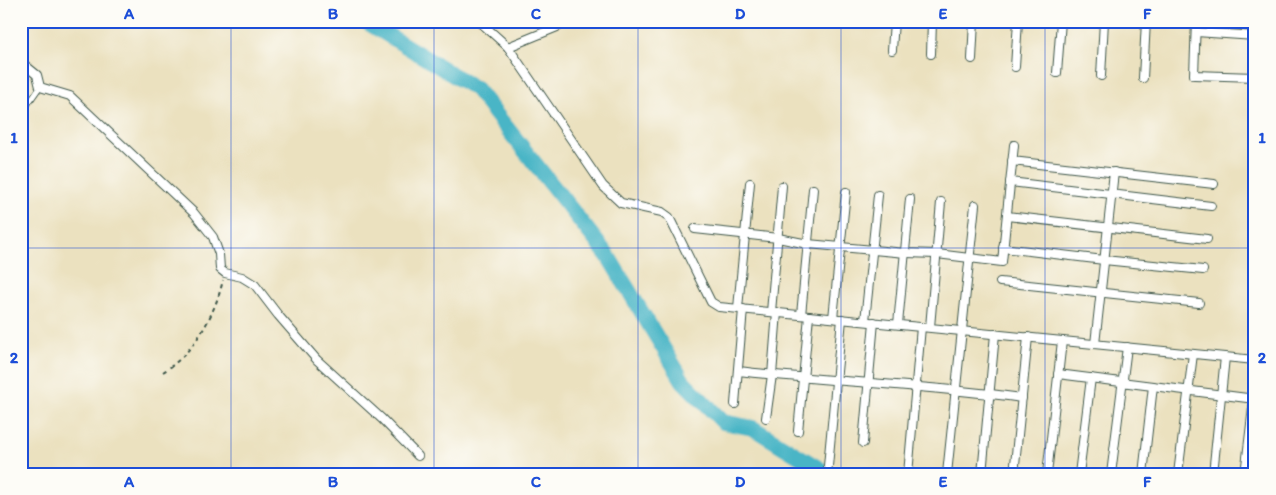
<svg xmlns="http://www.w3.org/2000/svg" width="1276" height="495" font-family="Itim,sans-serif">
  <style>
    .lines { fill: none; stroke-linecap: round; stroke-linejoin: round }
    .river { stroke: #49b5c6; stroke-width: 16 }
    .service-casing { stroke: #3e5649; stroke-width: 6 }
    .minor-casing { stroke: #3e5649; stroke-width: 10 }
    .path { stroke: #3e5649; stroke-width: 2; stroke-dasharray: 4 4; stroke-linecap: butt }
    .service { stroke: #fff; stroke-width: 4 }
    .minor { stroke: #fff; stroke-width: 8 }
    .grid { fill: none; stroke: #1d4ed8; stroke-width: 1; stroke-opacity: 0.55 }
    .neatline { fill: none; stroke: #1d4ed8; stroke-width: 2 }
    .grid-label { font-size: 16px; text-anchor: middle; font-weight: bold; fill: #1d4ed8 }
  </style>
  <rect width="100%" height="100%" fill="#fdfcf7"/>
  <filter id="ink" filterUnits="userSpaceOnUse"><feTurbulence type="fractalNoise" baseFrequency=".02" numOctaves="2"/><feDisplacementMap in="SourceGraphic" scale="10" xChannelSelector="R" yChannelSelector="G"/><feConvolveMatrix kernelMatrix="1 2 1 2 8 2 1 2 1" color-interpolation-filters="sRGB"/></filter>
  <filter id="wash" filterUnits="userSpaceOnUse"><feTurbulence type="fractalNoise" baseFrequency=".0096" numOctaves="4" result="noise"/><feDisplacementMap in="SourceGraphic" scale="20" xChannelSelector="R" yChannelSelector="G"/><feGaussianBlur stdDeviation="1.12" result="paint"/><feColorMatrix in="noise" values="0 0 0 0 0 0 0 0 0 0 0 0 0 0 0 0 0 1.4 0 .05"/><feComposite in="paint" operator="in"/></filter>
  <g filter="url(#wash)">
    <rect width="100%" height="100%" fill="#ebe1bf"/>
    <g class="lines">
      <polyline class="river" points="365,21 476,89 608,256 683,381 723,422 753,428 828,474"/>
    </g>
  </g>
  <g filter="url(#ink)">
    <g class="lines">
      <g class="service-casing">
        <polyline id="service" points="21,114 40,87"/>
      </g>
      <g class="minor-casing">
        <g id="minor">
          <polyline points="479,21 508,47 603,186 621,203 662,212 669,217 711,302 719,307 1255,360"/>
          <polyline points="805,21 826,24 830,21"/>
          <polyline points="1196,21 1194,75 1255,77"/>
          <polyline points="1196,32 1255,36"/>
          <polyline points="508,47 557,27 562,21"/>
          <polyline points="892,50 894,21"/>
          <polyline points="931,54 932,21"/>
          <polyline points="972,59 974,21"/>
          <polyline points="21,62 37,75 40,87 70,96 194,213 213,237 219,254 220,269 225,273 242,277 255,285 278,315 317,360 382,419 418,456"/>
          <polyline points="1015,67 1018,21"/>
          <polyline points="1057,73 1061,21"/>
          <polyline points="1101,76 1104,21"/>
          <polyline points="1143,78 1146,21"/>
          <polyline points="1012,161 1214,184"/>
          <polyline points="1010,182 1211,206"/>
          <polyline points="1007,216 1207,239"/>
          <polyline points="695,229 778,238 808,244 906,253 937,254 1002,262 1014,145"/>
          <polyline points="1003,248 1104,260 1203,270"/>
          <polyline points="1000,282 1199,303"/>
          <polyline points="738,308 750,183"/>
          <polyline points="771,312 782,186"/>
          <polyline points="801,315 813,189"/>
          <polyline points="833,318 846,192"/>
          <polyline points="865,321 878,195"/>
          <polyline points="898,324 910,199"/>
          <polyline points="930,327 941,202"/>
          <polyline points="1095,344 1114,172"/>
          <path d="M738,371C832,382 927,385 1022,398"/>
          <polyline points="1058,374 1255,399"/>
          <polyline points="735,404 743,309"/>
          <polyline points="766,418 772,375 777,312"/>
          <polyline points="798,431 809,316"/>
          <polyline points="863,443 874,322"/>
          <polyline points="828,466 842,319"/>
          <polyline points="908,474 921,327"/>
          <polyline points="947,474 975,205"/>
          <polyline points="982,474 995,334"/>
          <polyline points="1014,474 1028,337"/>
          <polyline points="1047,474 1062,341"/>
          <polyline points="1079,474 1091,378"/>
          <polyline points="1111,474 1127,347"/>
          <polyline points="1143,474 1153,386"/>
          <polyline points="1178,474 1193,354"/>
          <polyline points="1213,474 1225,357"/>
          <polyline points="1245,474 1254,399"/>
        </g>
      </g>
      <path class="path" d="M163,372C194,353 215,315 223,280"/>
      <use href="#service" class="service"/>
      <use href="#minor" class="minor"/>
    </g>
  </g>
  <path class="grid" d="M231,21V474M434,21V474M638,21V474M841,21V474M1045,21V474M21,248H1255"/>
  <rect width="1276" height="495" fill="none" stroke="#fdfcf7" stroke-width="55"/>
  <rect x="28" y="28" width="1220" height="440" class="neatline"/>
  <g class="grid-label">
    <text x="129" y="19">A</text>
    <text x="333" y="19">B</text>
    <text x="536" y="19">C</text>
    <text x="740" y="19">D</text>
    <text x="943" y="19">E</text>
    <text x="1147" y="19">F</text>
    <text x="14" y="143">1</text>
    <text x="1262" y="143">1</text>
    <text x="14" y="363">2</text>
    <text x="1262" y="363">2</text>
    <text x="129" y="487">A</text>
    <text x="333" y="487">B</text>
    <text x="536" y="487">C</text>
    <text x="740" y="487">D</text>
    <text x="943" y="487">E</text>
    <text x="1147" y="487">F</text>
  </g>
</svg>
